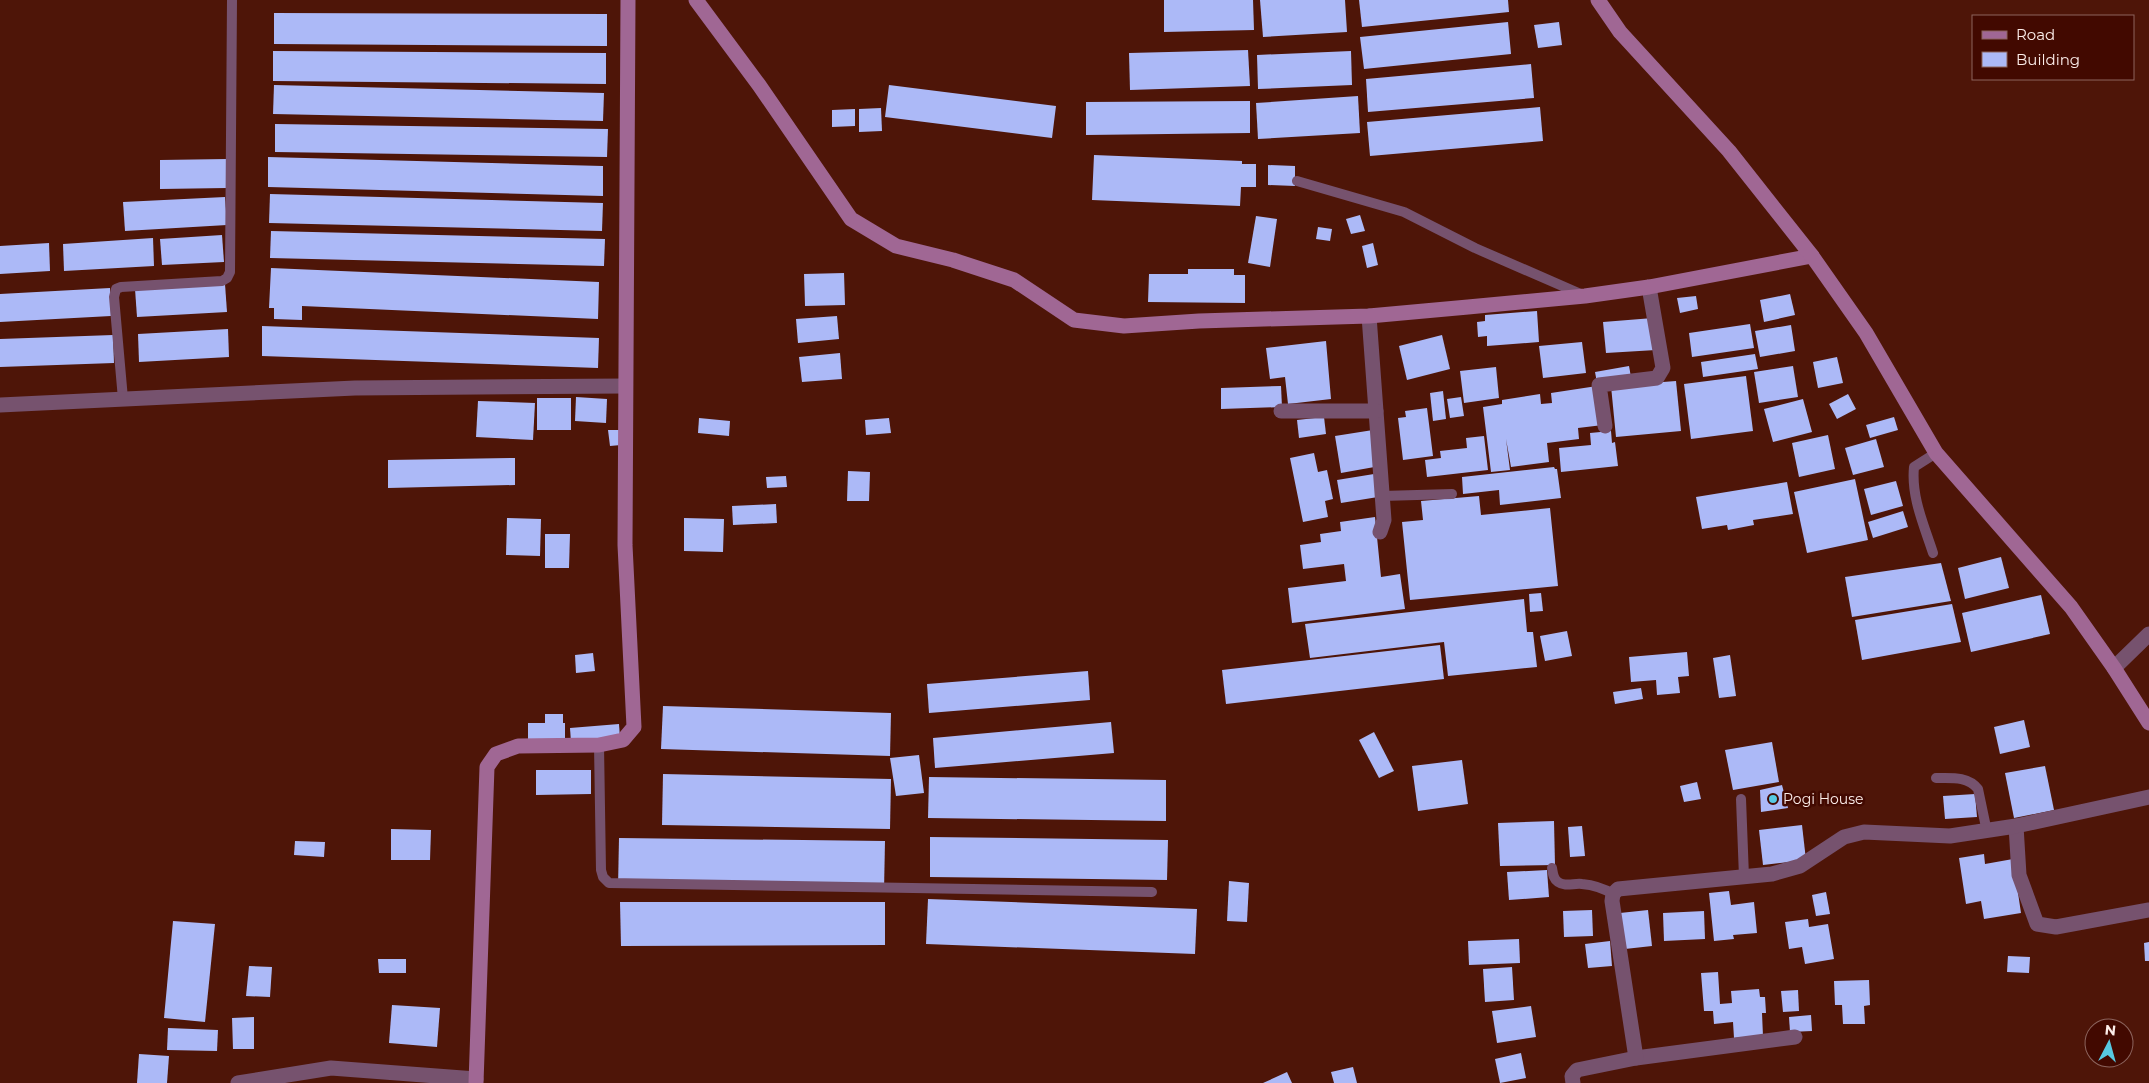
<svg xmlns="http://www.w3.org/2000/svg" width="2149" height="1083" font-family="Montserrat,sans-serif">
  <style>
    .building { fill: #acb9f7 }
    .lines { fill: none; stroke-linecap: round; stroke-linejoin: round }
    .lane { stroke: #76526e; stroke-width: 10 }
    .street { stroke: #76526e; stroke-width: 15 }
    .secondary { stroke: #a06794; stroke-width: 15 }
    .poi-dot { fill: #57c9e2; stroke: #420900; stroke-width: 2 }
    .labels { text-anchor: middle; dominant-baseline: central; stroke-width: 5; stroke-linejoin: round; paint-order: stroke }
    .poi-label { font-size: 14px; fill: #fcede9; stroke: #420900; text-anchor: start }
  </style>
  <rect width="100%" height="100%" fill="#4e1508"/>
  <g class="building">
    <polygon points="1164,0 1253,0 1254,30 1164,32"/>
    <polygon points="1260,0 1345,0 1347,32 1263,37"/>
    <polygon points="1359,0 1508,0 1509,12 1362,27"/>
    <polygon points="274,13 607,14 607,46 274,44"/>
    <polygon points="1508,22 1511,54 1364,69 1360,37"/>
    <polygon points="1559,22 1562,45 1538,48 1534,25"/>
    <polygon points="1248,50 1250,86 1130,90 1129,53"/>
    <polygon points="273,51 606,53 606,84 273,81"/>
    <polygon points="1351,51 1352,85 1258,89 1257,55"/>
    <polygon points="1531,64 1534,98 1368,112 1366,79"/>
    <polygon points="274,85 604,93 603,121 273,114"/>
    <polygon points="889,85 1056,106 1052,138 885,117"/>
    <polygon points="1358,96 1360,133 1258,139 1256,103"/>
    <polygon points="1250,101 1250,133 1086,135 1086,102"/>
    <polygon points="1540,107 1543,141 1370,156 1367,122"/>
    <polygon points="881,108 882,131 859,132 859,109"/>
    <polygon points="855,109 855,126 832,127 832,110"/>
    <polygon points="275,124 608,129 607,157 275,152"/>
    <polygon points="1094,155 1242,161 1242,164 1256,164 1256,187 1241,187 1240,206 1092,200"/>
    <polygon points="268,157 603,166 603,196 268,187"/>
    <polygon points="227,159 227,188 160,189 160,160"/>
    <polygon points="1268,165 1295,166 1295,186 1268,185"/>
    <polygon points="270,194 603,203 602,231 269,223"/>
    <polygon points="225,197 227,225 125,231 123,202"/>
    <polygon points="1360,215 1365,231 1351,234 1346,219"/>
    <polygon points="1256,216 1277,219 1270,267 1248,263"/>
    <polygon points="1318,227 1332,229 1330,241 1316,239"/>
    <polygon points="271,231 605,239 604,266 270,258"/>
    <polygon points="222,235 224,262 162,265 160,239"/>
    <polygon points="153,238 154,266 64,271 63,244"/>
    <polygon points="49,243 50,271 0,274 0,246"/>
    <polygon points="1373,243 1378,265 1367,268 1362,246"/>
    <polygon points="271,268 599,282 598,319 302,306 302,320 274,319 274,308 269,308"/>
    <polygon points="1188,269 1234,269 1234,275 1245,275 1245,303 1148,302 1149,274 1188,274"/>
    <polygon points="844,273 845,305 805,306 804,274"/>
    <polygon points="225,284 227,312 137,317 135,289"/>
    <polygon points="110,288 111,316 0,322 0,294"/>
    <polygon points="1790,294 1795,315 1764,322 1760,300"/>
    <polygon points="1696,296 1698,309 1680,313 1677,298"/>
    <polygon points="1537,311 1539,342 1487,346 1487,336 1478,337 1477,322 1485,321 1485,315"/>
    <polygon points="837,316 839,339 798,343 796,319"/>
    <polygon points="1653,318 1656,350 1606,353 1603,322"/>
    <polygon points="1750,324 1754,348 1692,357 1689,333"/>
    <polygon points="1791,325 1795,351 1760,357 1755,331"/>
    <polygon points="262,326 599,338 598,368 262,356"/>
    <polygon points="228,329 229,357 139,362 138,334"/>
    <polygon points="113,335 114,363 0,367 0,339"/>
    <polygon points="1442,335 1450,369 1407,380 1399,346"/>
    <polygon points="1326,341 1331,399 1288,404 1285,377 1270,379 1266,348"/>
    <polygon points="1582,342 1586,373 1543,378 1539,346"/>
    <polygon points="840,353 842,379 802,382 799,357"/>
    <polygon points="1755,354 1758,369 1703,377 1701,362"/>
    <polygon points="1837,357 1843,383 1818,388 1813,362"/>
    <polygon points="1629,366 1631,377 1597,383 1595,372"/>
    <polygon points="1793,366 1798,397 1759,403 1754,372"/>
    <polygon points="1496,367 1499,398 1464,403 1460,371"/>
    <polygon points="1746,376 1753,431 1691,439 1684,384"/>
    <polygon points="1676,381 1681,431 1616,437 1611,386"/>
    <polygon points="1281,386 1282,407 1221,409 1221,388"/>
    <polygon points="1597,386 1603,425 1578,428 1579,439 1547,443 1549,462 1511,467 1506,439 1510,470 1491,472 1483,407 1502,404 1502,400 1540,394 1541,404 1552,403 1551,393"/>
    <polygon points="1443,391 1446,419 1433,421 1430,393"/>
    <polygon points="1848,394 1856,409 1837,419 1829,404"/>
    <polygon points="576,397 607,399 606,423 575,421"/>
    <polygon points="1461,397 1464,416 1450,418 1447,399"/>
    <rect x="537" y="398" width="34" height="32"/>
    <polygon points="1803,399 1812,432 1773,442 1764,409"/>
    <polygon points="478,401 535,403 533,440 476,437"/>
    <polygon points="1427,408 1433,456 1403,460 1398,418 1406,417 1405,411"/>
    <polygon points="1324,417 1326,434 1299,438 1297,420"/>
    <polygon points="1894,417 1898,430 1870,438 1866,425"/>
    <polygon points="699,418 730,421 729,436 698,433"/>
    <polygon points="889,418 891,433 866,435 865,420"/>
    <polygon points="608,430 619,430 621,445 610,446"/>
    <polygon points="1373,430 1380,466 1341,473 1335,436"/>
    <polygon points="1611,431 1612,443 1615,442 1618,466 1561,472 1559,448 1591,445 1590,433"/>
    <polygon points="1828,435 1835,469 1799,477 1792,443"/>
    <polygon points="1484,436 1488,470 1427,477 1425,460 1441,458 1440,451 1467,448 1466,438"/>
    <polygon points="1876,439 1884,467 1853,475 1845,448"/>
    <polygon points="1314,453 1318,472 1327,470 1333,499 1325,501 1328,517 1303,522 1290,458"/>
    <polygon points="515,458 515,485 388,488 388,460"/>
    <polygon points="1554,467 1555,469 1557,469 1561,498 1500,505 1499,490 1463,494 1462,477"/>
    <polygon points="848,471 870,472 869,501 847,501"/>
    <polygon points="1374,474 1378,497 1341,503 1337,480"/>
    <polygon points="786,476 787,487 767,488 766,477"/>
    <polygon points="1855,479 1868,540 1807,553 1794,492"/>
    <polygon points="1896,481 1903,506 1871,515 1864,489"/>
    <polygon points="1787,482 1793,514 1753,520 1754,525 1728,530 1727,525 1702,529 1696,497"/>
    <polygon points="1479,496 1481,515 1550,508 1558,586 1410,600 1402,522 1423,520 1421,501"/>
    <polygon points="776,504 777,523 733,525 732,506"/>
    <polygon points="1903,511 1908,527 1873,538 1868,522"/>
    <polygon points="1375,517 1381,577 1400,574 1405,609 1292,623 1288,588 1346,581 1344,564 1303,569 1300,545 1321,542 1320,534 1341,531 1340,522"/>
    <polygon points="507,518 541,519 540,556 506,555"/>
    <polygon points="684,518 724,519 723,552 684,551"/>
    <polygon points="545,534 570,534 569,568 545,568"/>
    <polygon points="2001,557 2009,588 1965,599 1958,568"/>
    <polygon points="1941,563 1951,601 1852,617 1845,577"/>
    <polygon points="1541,593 1543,611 1530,612 1529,594"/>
    <polygon points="2041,595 2050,634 1971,652 1962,613"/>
    <polygon points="1524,599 1527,632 1533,632 1537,667 1448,676 1444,642 1310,658 1305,624"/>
    <polygon points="1952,604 1961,642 1862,660 1855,620"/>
    <polygon points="1567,631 1572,656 1545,661 1540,636"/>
    <polygon points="1440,645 1444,679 1226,704 1222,670"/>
    <polygon points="1687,652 1689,676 1678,677 1680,693 1657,695 1656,680 1631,682 1629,657"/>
    <polygon points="593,653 595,671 576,673 575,655"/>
    <polygon points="1730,655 1736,696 1719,698 1713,658"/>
    <polygon points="1088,671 1090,700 929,713 927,684"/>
    <polygon points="1641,688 1643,699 1615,704 1613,692"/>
    <polygon points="663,706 891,713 890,756 661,749"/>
    <polygon points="545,714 563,714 563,723 565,723 565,741 528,741 528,723 545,723"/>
    <polygon points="2024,720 2030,747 2000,754 1994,727"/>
    <polygon points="1111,722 1114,753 935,768 933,738"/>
    <polygon points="619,724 620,738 571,742 570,728"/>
    <polygon points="1374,732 1394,771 1379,778 1359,740"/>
    <polygon points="1772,742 1779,782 1733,790 1725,750"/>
    <polygon points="919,755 924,793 896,796 890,758"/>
    <polygon points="1462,760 1468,804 1418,811 1412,766"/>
    <polygon points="2045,766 2054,810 2014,818 2005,773"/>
    <polygon points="536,770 591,770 591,794 536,795"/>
    <polygon points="663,774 891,779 890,829 662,825"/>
    <polygon points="929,777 1166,780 1166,821 928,818"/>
    <polygon points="1697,782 1701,799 1684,802 1680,786"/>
    <polygon points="1782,785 1788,808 1761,812 1760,790"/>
    <polygon points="1975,794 1977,817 1945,819 1943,796"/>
    <polygon points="1554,821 1555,865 1500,866 1498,823"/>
    <polygon points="1802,825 1806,860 1763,865 1759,830"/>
    <polygon points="1582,826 1585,856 1570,857 1568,827"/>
    <polygon points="391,829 431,830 430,860 391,860"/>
    <polygon points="930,837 1168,840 1167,880 930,877"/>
    <polygon points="619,838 885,841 884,891 618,887"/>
    <polygon points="295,841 325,842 324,857 294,855"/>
    <polygon points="1984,854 1985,864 2013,859 2021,913 1984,919 1981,901 1966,904 1959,858"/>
    <polygon points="1547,870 1549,897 1509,900 1507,872"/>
    <polygon points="1229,881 1249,883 1247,922 1227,921"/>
    <polygon points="1729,891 1731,905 1754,902 1757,933 1733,935 1734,939 1714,941 1709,893"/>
    <polygon points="1826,892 1830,914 1816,916 1812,895"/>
    <polygon points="928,899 1197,909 1195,954 926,944"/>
    <polygon points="620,902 885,902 885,945 621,946"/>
    <polygon points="1592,910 1593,936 1564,937 1563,911"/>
    <polygon points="1648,910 1652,946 1625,949 1620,913"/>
    <polygon points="1704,911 1705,939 1664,941 1663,913"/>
    <polygon points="1808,919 1809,927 1828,924 1834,959 1805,964 1802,947 1789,949 1785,922"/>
    <polygon points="173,921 215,924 205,1022 164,1018"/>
    <polygon points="1519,939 1520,963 1469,965 1468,941"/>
    <polygon points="1610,941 1612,966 1588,968 1585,944"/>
    <polygon points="2149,942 2149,961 2145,961 2144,943"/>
    <polygon points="2008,956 2030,957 2029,973 2007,972"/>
    <polygon points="378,959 406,959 406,973 379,973"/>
    <polygon points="249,966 272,967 270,997 246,996"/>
    <polygon points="1512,967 1514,1000 1485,1002 1483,969"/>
    <polygon points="1718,972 1720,1004 1732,1003 1731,991 1759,989 1760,997 1765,997 1766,1013 1762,1013 1763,1036 1734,1038 1733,1022 1714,1024 1713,1011 1704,1011 1701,973"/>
    <polygon points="1869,980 1870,1005 1864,1006 1865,1024 1843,1024 1842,1005 1835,1005 1834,981"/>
    <polygon points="1798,990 1799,1011 1783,1012 1781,991"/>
    <polygon points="392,1005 440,1008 437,1047 389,1043"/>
    <polygon points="1531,1006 1536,1037 1497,1043 1492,1011"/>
    <polygon points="1811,1015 1812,1031 1790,1032 1789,1017"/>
    <polygon points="254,1017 254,1049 233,1049 232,1018"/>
    <polygon points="168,1028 218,1030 217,1051 167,1050"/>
    <polygon points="1521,1053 1526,1078 1500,1083 1495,1059"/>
    <polygon points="139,1054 169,1056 167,1083 137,1083"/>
    <polygon points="1353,1067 1357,1083 1334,1083 1331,1072"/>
    <polygon points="1287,1072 1292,1083 1263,1083"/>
  </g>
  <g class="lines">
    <g class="lane">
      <polyline points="1297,181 1404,212 1475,248 1583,295"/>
      <polyline points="123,399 114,297 116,289 121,287 222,281 227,278 230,272 232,0"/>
      <polyline points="1382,496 1452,494"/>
      <path d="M1933,553C1924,525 1911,497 1914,467L1936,453"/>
      <polyline points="599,745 601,870 603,877 609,883 1152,892"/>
      <path d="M1936,778C1951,778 1968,776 1978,789L1987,832"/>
      <polyline points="1741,799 1744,877"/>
      <path d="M1552,868C1553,873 1553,879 1558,882C1565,887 1574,883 1582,884C1593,885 1603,888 1613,894"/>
    </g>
    <g class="street">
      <polyline points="1369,316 1384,520 1380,532"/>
      <polyline points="0,405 355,388 625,386"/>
      <polyline points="1281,411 1376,411"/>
      <polyline points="1605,426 1599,385 1657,378 1663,368 1649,287"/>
      <polyline points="2114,668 2149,634"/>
      <polyline points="2016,826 2019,875 2037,924 2056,927 2149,910"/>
      <polyline points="1636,1058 1795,1037"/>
      <polyline points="238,1083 331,1068 476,1079"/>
      <polyline points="1573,1083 1572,1076 1577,1070 1636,1058 1612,901 1613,894 1618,889 1772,874 1800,866 1844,837 1864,832 1950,836 2016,826 2149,797"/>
    </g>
    <g class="secondary">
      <polyline points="696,0 759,85 851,219 896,246 953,260 1014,280 1074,320 1124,326 1199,321 1369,316 1468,307 1585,296 1649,287 1812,256"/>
      <polyline points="1598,0 1620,32 1729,151 1812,256 1866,333 1936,453 2071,607 2114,668 2149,723"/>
      <polyline points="476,1083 487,767 496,754 518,746 599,745 623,740 634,727 625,545 628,0"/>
    </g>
  </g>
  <circle class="poi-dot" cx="1773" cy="799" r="5"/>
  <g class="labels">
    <g class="poi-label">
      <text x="1783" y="799">Pogi House</text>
    </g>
  </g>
  <rect x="1972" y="15" width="162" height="65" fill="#420900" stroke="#8c645d"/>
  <rect x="1982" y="31" width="25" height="8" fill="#a06794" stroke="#8c645d"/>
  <text x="2016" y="40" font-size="15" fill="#fcede9">Road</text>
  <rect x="1982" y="52" width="25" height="15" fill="#acb9f7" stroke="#8c645d"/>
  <text x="2016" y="65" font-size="15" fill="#fcede9">Building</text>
  <g transform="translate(2109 1043) rotate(6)"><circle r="24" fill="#420900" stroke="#8c645d"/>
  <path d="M0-4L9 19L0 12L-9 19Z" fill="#57c9e2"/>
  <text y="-8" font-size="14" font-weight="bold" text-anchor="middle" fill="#fcede9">N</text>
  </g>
</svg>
